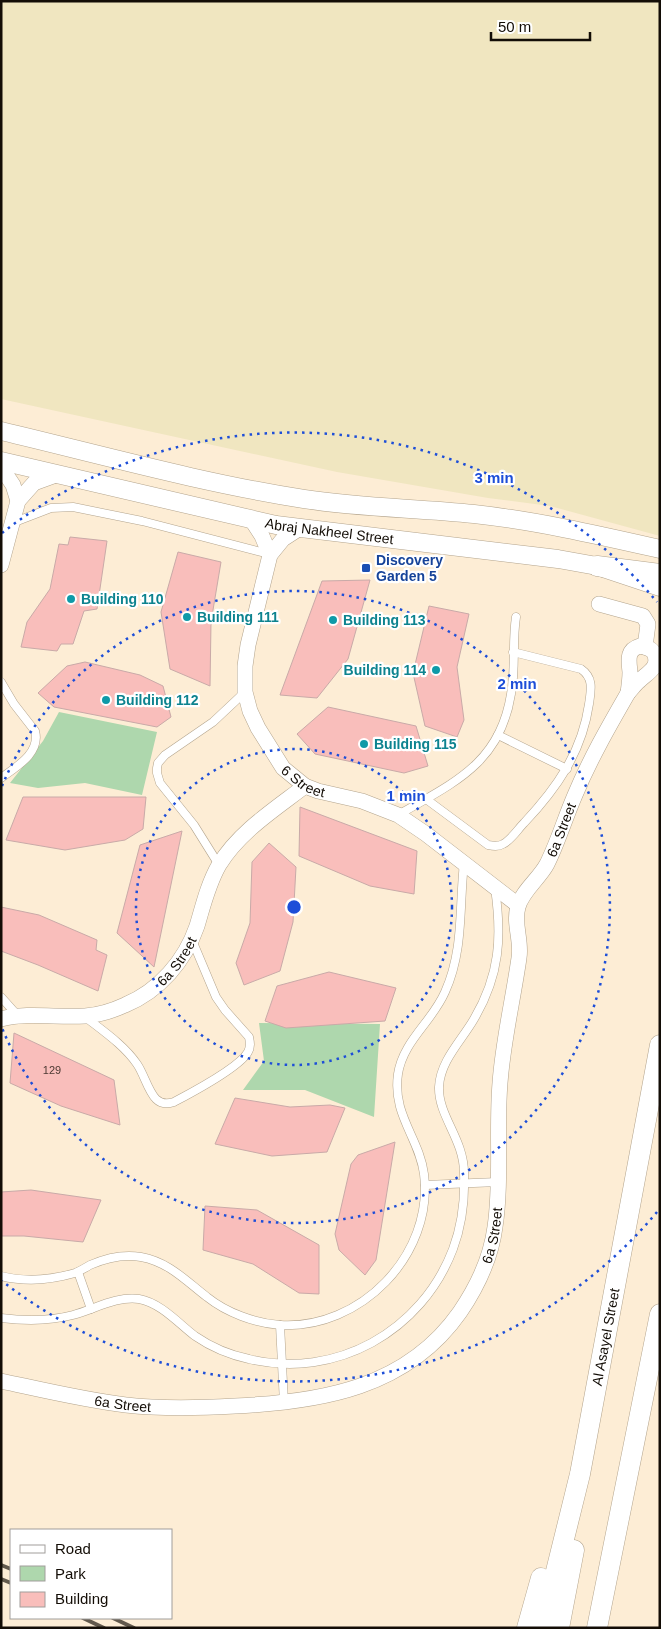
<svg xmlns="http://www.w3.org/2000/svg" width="661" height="1629" font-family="Helvetica,sans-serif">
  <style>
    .green { fill: #aed7ad }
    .sand { fill: #f0e6c0 }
    .building { fill: #f9bebb; stroke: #c9aaa8 }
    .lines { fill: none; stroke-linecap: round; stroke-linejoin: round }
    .service-casing { stroke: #b3a48d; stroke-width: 9 }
    .minor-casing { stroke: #b3a48d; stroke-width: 16 }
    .tertiary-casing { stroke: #b3a48d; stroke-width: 19 }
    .secondary-casing { stroke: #b3a48d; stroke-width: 21 }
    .service { stroke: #fff; stroke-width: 8 }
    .minor { stroke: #fff; stroke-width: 15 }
    .tertiary { stroke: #fff; stroke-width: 18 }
    .secondary { stroke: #fff; stroke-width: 20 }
    .rail { stroke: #635a4d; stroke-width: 4 }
    .ring { fill: none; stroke: #1d4ed8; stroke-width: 2.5; stroke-dasharray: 2.5 5 }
    .transit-dot { fill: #1a4fb4; stroke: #fff; stroke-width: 2 }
    .culture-dot { fill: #0f9aa8; stroke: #fff; stroke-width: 2 }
    .labels { text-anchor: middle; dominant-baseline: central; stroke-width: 4.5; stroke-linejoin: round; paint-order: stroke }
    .number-label { font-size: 11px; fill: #4c3933 }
    .street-label { font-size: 14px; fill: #130d06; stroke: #fff }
    .transit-label { font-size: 14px; font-weight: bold; fill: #164399; stroke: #fff; text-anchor: start }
    .culture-label { font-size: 14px; font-weight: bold; fill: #0d838f; stroke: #fff; text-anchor: start }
    .centre { fill: #1d4ed8; stroke: #fff; stroke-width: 2.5 }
    .ring-label { font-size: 15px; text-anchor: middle; font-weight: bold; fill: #1d4ed8; stroke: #fff; stroke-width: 4.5; stroke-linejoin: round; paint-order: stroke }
  </style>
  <rect width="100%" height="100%" fill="#fdedd5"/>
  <g class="green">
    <polygon points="59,712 157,732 142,795 85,783 38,788 10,783 43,741"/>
    <polygon points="259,1023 380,1024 374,1117 305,1090 243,1090 264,1061"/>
  </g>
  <polygon class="sand" points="1,1 660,1 660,536 550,506 488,498 337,472 1,399"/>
  <g class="building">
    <polygon points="70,537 107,541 97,609 84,611 73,644 61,644 57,651 21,647 27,622 50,589 59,544 68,545"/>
    <polygon points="178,552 221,562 211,622 210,686 170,669 161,612"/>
    <polygon points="370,580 348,659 317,698 280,695 322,581"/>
    <polygon points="429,606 469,614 457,667 464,720 457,737 425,726 413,673"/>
    <polygon points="85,662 140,675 163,686 171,717 157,727 54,707 38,693 67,666"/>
    <polygon points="328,707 416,726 428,766 404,773 315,754 297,734"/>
    <polygon points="23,797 146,797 143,829 125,840 65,850 6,840"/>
    <polygon points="300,807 417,851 414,894 370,886 299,856"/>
    <polygon points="182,831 154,967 117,933 140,845"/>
    <polygon points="269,843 296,867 293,922 280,971 244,985 236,963 250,923 252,862"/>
    <polygon points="1,907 39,915 97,940 96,950 107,955 98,991 38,965 1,951"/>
    <polygon points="329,972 396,988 385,1021 286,1028 265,1021 277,986"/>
    <polygon points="14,1033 114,1080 120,1125 61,1106 10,1083"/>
    <polygon points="235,1098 290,1107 330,1105 345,1108 327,1152 272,1156 215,1144"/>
    <polygon points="395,1142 376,1260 365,1275 339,1250 335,1234 351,1164 358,1155"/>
    <polygon points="31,1190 101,1200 83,1242 24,1236 1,1236 1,1192"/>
    <polygon points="205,1206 257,1210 319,1245 319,1294 299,1293 253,1264 203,1250"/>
  </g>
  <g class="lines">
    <g class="service-casing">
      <g id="service">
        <polyline points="12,523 51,508 73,507 142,521 269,554"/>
        <path d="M1,682L14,704L35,731C41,753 16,767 1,778"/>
        <polyline points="498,735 567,769"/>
        <path d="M426,799L488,845C493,846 498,847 503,844C511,840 518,829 524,823C557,788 582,752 589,704C591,690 594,678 581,669L513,652"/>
        <path d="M398,815C453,783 500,764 511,694C516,668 512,642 516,617"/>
        <polyline points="219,865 194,825 160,783 157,773 157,768 158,763 165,755 213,722 245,692"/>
        <polyline points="1,997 18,1016"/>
        <path d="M84,1016C103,1031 124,1045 137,1064C144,1074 148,1091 156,1099C161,1104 168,1104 174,1102C191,1093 239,1068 248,1052C251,1047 250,1042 249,1037L225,1010L216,997L192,940"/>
        <polyline points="425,1185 498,1182"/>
        <polyline points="78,1272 91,1309"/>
        <path d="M1,1276C25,1282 51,1280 75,1273C80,1271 85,1268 90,1265C106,1258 124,1254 141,1257C169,1262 186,1281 207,1297C227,1313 255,1323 280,1325C360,1330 434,1255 424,1174C419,1137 392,1115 398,1074C403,1041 432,1022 445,992C464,950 459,907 464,863"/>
        <path d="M1,1318C25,1321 50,1321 73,1315C95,1309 116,1296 139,1299C161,1303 178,1323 195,1336C211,1347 230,1355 249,1359C336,1380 422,1331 453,1249C462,1225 465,1198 464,1173C464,1139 438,1116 439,1087C440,1061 462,1040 474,1019C500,975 502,937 495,888"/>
        <polyline points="280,1325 284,1403"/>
      </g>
    </g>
    <g class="minor-casing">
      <g id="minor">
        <polyline points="1,467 13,485 18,501"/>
        <polyline points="251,519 262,536 270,555"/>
        <path id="s1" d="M300,528L283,539L270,555L248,645L245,666V692L250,711L258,728L283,768L305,786L318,791L362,801L398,815L426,834L518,905"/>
        <polyline points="1,565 18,501 34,483 56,475"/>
        <polyline points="599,604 643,616 648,624 645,647"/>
        <path d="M640,646C646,647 651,648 654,653C661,667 647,673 639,681C635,684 632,689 628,693C629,686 630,679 630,672C629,661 626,650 640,646Z"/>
        <path id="s2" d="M1,1019C29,1012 57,1018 85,1016C98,1015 112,1011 125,1005C159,991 185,961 197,926C203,906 208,884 219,865C239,832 275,809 305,786"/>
        <path id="s3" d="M1,1381C43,1390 84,1400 126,1405C162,1409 199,1408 235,1406C321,1402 407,1388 460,1312C477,1287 491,1258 495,1227C502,1180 496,1131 500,1083C503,1041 513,1000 519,958C522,941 513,923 518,907C522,891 539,879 547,864C558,842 565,818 575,795C590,759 609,726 628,693"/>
      </g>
    </g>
    <g class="tertiary-casing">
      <g id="tertiary">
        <path d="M1,431C102,455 202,483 304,499C361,508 417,508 474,514C537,521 598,535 660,549"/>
        <path id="s4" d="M1,461L276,525L558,559L597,566L660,587"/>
      </g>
    </g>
    <g class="secondary-casing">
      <g id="secondary">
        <polyline points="597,566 660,574"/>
        <polyline points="527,1628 541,1578"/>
        <path id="s5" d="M542,1628L580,1474L660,1045"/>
        <polyline points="559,1628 574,1550"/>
        <polyline points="597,1628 660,1314"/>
      </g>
    </g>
    <use href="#service" class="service"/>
    <use href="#minor" class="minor"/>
    <use href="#tertiary" class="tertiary"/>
    <use href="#secondary" class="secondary"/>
    <g class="rail">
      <polyline points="1,1565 11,1569"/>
      <polyline points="1,1579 11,1583"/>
      <polyline points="83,1618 104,1628"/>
      <polyline points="113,1618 134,1628"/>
    </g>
  </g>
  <g class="ring">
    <circle cx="294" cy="907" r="158"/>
    <path d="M2 786A316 316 0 1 1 2 1028"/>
    <path d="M657 1212A474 474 0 0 1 2 1281M2 533A474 474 0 0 1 657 602"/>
  </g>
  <rect class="transit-dot" x="361" y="563" width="10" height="10" rx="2.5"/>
  <g class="culture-dot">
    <circle cx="71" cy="599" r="5"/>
    <circle cx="187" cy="617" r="5"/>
    <circle cx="333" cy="620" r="5"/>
    <circle cx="436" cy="670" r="5"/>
    <circle cx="106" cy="700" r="5"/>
    <circle cx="364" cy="744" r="5"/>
  </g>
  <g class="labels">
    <g class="number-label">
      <text x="52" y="1070">129</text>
    </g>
    <g class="street-label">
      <text stroke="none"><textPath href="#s4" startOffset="336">Abraj Nakheel Street</textPath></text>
      <text stroke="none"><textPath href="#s1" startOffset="291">6 Street</textPath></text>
      <text stroke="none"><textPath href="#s3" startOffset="994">6a Street</textPath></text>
      <text stroke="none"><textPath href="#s2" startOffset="195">6a Street</textPath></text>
      <text stroke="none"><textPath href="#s3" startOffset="574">6a Street</textPath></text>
      <text stroke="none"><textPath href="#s5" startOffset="298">Al Asayel Street</textPath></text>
      <text stroke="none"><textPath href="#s3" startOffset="124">6a Street</textPath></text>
    </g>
    <g class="transit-label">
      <text x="376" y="560">Discovery<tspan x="376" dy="16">Garden 5</tspan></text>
    </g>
    <g class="culture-label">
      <text x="81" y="599">Building 110</text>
      <text x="197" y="617">Building 111</text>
      <text x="343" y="620">Building 113</text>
      <text x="426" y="670" text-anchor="end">Building 114</text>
      <text x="116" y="700">Building 112</text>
      <text x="374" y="744">Building 115</text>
    </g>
  </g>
  <circle cx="294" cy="907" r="8" class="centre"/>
  <g class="ring-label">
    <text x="494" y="483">3 min</text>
    <text x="517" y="689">2 min</text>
    <text x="406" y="801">1 min</text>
  </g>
  <rect width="661" height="1629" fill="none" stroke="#130d06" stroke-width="5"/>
  <rect x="10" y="1529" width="162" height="90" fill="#ffffff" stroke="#a19e9b"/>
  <rect x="20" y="1545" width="25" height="8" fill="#ffffff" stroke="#a19e9b"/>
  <text x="55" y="1554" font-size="15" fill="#130d06">Road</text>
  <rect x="20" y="1566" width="25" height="15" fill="#aed7ad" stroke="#a19e9b"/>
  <text x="55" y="1579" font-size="15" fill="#130d06">Park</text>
  <rect x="20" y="1592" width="25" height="15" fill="#f9bebb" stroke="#a19e9b"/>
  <text x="55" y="1604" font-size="15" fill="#130d06">Building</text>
  <path d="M491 32v8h99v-8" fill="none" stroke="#130d06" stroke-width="2.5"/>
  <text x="498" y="32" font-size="15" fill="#130d06" stroke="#ffffff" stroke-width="4" paint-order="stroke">50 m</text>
</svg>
